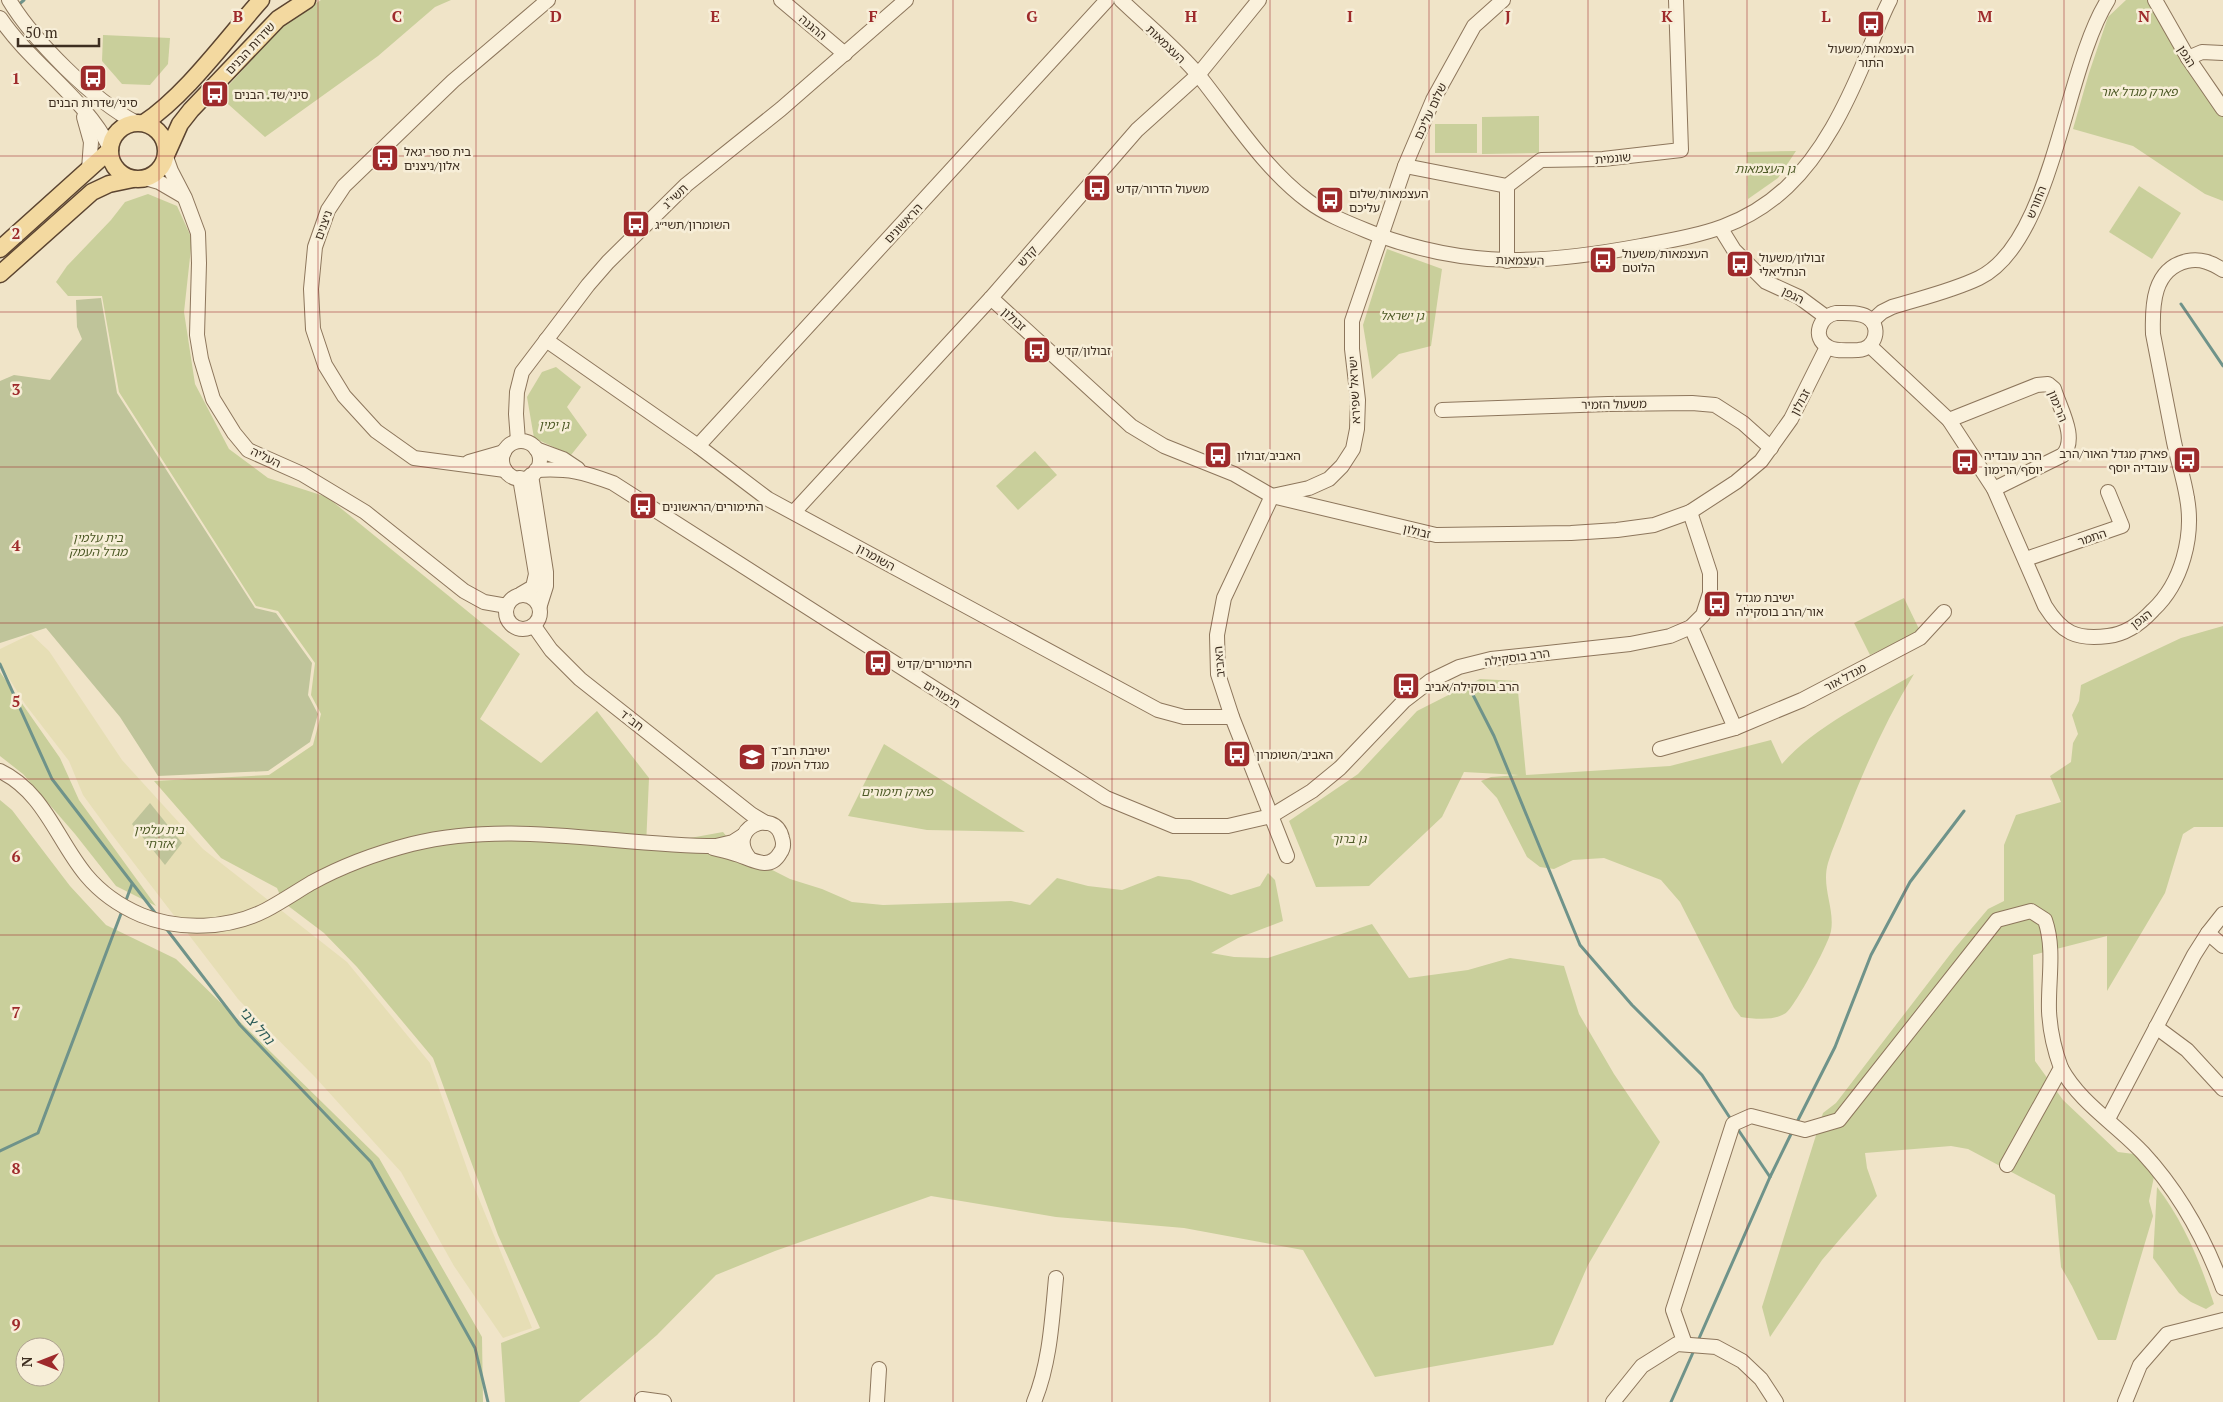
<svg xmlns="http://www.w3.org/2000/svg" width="2223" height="1402" font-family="'PT Serif','Noto Sans Hebrew',serif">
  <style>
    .farmland { fill: #e6deb5 }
    .green { fill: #c9cf9b; fill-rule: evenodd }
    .cemetery { fill: #bfc49a }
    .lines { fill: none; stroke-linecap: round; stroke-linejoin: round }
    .stream { stroke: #6f938a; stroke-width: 3 }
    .minor-casing { stroke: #8d765c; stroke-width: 16 }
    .major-casing { stroke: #5b4430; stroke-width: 19 }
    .minor { stroke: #faf1dc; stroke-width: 14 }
    .major { stroke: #f3d9a0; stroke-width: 16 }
    .grid { fill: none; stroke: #9e2a2b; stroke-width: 1; stroke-opacity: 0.55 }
    .labels { text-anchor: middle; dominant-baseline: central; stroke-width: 5; stroke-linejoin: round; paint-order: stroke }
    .street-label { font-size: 12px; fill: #3d2e20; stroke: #f7eed8 }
    .poi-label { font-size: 12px; fill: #3d2e20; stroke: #f7eed8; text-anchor: start }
    .park-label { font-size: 12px; font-style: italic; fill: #4d5a26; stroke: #f7eed8 }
    .water-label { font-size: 14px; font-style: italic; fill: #2f5d5a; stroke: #f7eed8 }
    .grid-label { font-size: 16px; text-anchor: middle; font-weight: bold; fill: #9e2a2b; stroke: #f7eed8; stroke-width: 5; stroke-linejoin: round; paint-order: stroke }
  </style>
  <rect width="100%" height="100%" fill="#f0e4c8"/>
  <polygon class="farmland" points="31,634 49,651 122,760 203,849 347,962 430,1063 470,1177 532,1328 503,1338 454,1266 401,1172 315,1077 238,999 110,832 83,795 69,761 25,704 0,664 0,649"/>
  <g class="green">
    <polygon points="321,0 451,0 435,7 378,56 265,137 219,96 286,22"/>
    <polygon points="2126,0 2150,0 2223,112 2223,201 2205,194 2133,146 2073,129 2089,73 2108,17"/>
    <polygon points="103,35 170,38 168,64 150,85 122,84 102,61"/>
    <polygon points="1539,116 1539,153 1482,154 1482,117"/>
    <rect x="1435" y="124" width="42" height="29"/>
    <polygon points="1796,151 1778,178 1748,199 1747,152"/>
    <polygon points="2139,186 2181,213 2152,259 2109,232"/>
    <polygon points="148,194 177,206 192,239 184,312 195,384 229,449 268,478 327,497 520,654 480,719 541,763 597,711 649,778 646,846 723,832 741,854 790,879 822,889 852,902 883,905 1011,901 1030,905 1057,878 1088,886 1122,890 1158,876 1190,880 1231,895 1260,886 1268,873 1275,880 1283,921 1238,938 1211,953 1234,957 1268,958 1372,924 1409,978 1468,970 1510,958 1564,966 1579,1014 1614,1074 1660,1142 1588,1265 1553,1345 1375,1377 1303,1250 1184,1228 1056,1217 931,1196 775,1251 716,1275 657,1335 579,1402 505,1402 501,1343 540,1328 498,1235 433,1058 357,967 324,933 283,902 277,888 221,858 154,781 269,775 313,745 321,714 311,695 315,663 278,611 256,606 119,392 102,296 68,296 56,282 67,266 111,220 125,202"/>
    <polygon points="1387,249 1442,269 1431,346 1399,354 1372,379 1363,325"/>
    <polygon points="556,367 581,387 567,407 587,435 571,455 534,438 527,397 542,372"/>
    <polygon points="1035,451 1057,475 1018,510 996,486"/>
    <polygon points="1904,598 1920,631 1870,655 1854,623"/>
    <polygon points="2223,626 2223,827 2194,827 2183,834 2165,893 2107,991 2107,936 2033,955 2035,1061 2063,1100 2118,1152 2158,1157 2149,1201 2153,1216 2116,1340 2098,1340 2072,1286 2061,1267 2055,1195 1968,1149 1951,1146 1865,1153 1867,1168 1877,1196 1822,1260 1770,1337 1762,1307 1823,1113 1836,1103 1955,948 1988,909 2004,901 2004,845 2016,815 2061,802 2050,776 2071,762 2073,743 2078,734 2072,715 2079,701 2081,685 2181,638"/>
    <polygon points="0,672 60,758 79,800 156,906 116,886 75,834 23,774 0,756"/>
    <path d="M1914,674C1886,720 1863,771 1844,821C1839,835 1832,849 1828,863C1821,887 1835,908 1831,931C1829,943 1796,1005 1786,1013C1774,1021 1755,1019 1741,1017L1734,1008L1680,902L1661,880L1604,858L1573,860L1554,869L1540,867L1527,857L1497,798L1481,781L1491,777L1519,775L1464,772L1442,817L1369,886L1316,887L1289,821L1358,774L1417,711L1480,679L1517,681L1526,775L1670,766L1771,740L1782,764C1815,726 1871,700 1914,674Z"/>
    <polygon points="884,744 1025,832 927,830 848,816"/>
    <path d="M0,800L12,810L70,886L106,925L176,959L379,1158L482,1337L483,1402H0ZM25,1347H55V1377H25Z"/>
    <path d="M2157,1187C2184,1222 2200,1262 2214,1304L2206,1309L2191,1302L2179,1293L2153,1258Z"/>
  </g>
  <g class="cemetery">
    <polygon points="101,298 117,393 255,608 276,613 312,663 308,695 318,714 310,742 268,771 158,776 120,717 46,628 0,643 0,381 14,375 50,380 82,339 77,327 76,300"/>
    <polygon points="150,803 182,843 165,865 132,824"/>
  </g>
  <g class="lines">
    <g class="stream">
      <polyline points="17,6 24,0"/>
      <polyline points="2181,304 2223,366"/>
      <polyline points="0,664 52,779 156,914"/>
      <polyline points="1471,691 1494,736 1580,945 1632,1005 1702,1075 1732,1121"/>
      <polyline points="125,903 132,884"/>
      <polyline points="165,927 240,1025 371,1162 475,1348 488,1402"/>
      <polyline points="1796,1124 1835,1047 1871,955 1910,882 1964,811"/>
      <polyline points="1737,1128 1770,1177"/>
      <polyline points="0,1151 38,1133 122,911"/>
      <polyline points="1697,1343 1770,1177 1792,1132"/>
      <polyline points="1671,1402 1695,1348"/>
    </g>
    <g class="minor-casing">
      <g id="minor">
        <path d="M9,0C33,40 94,101 135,122"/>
        <polyline points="781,0 845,54"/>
        <path d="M1121,0C1147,25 1177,49 1200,77C1234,120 1264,168 1308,201C1328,216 1353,225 1375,234C1470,269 1544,264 1641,246C1698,235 1742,229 1787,187C1823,153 1846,105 1865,60C1873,40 1880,19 1890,0"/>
        <polyline points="2155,0 2188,58 2223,109"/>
        <path d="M0,18C31,64 85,98 110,148"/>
        <polyline points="2188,58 2202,52 2223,53"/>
        <polyline points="84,117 91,142 89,169"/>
        <polyline points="166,157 171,171 185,198 198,233 199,263 197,335 201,359 213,399 234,433 248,450 302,474 365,512 464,591 484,602 507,606"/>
        <polyline points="1405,166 1507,186 1541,160 1603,159 1681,150 1676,0"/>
        <polyline points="145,178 159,182 183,196"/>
        <polyline points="1507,186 1507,261"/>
        <polyline points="1721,229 1734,250 1766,282 1799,297 1826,317"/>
        <polyline points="991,298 1131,426 1164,446 1234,474 1272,496 1436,535 1571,533 1617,530 1654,525 1690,512 1736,482 1761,461 1791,419 1827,347"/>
        <path d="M1836,313C1845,313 1859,312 1867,317C1882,326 1876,349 1858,350C1849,350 1836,352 1828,347C1811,337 1820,316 1836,313Z"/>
        <path d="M1872,321L1882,312L1892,307C1921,298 1952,291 1979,278C2053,242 2064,69 2108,0"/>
        <polyline points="546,340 698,446 768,499 1158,710 1184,717 1232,717"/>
        <path d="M1870,346L1949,420L1994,489L2045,606C2062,633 2076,640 2108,636C2126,634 2141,623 2153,610C2182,583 2194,536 2187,498C2184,479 2178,461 2174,442C2167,406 2160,370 2153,334C2152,305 2153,269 2187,261C2201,258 2212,263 2223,270"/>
        <polyline points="1442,410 1608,404 1692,403 1715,405 1743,423 1771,448"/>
        <path d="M1949,420L2037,385L2048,384L2054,389C2060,409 2078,438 2063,455L1994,489"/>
        <polyline points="518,441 516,414 517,392 522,372 588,285 608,262 686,185 781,109 906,0"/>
        <circle cx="521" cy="460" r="19"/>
        <polyline points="698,446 1107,0"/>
        <polyline points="536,449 563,459 578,469"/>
        <polyline points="469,462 504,452"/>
        <polyline points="505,470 414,458 376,431 344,396 325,365 313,329 311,289 315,247 328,210 344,186 453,81 548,0"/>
        <path d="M536,470C569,468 583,472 613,483L1106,798L1174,826H1228L1271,816L1312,791L1340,768L1404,701L1430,681L1459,667L1491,659L1630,644L1670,636L1691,627L1703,615L1710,593V573L1690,512"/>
        <polyline points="531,475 546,572 546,586 540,605"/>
        <polyline points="520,478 536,574 533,587 521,594"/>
        <polyline points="794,512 991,298 1137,130 1198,75 1259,0"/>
        <polyline points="2026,559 2122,526 2108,492"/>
        <circle cx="523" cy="612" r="17"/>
        <polyline points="534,626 551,650 580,679 751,814 766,823"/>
        <polyline points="1691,627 1735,728"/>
        <polyline points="1660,749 1735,728 1802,700 1920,638 1944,612"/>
        <path d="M0,771C44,792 57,840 86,875C101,893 120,906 141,915C179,931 229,929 266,910C281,902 296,892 311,883C342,866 377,853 412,844C512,819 615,846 716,846L733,842L744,835"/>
        <path d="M713,848C721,850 730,852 739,855C753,860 770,871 780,853C783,849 784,844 782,838C775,806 724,829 750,859"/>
        <polyline points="1287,856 1232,717 1218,674 1217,635 1224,598 1272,496 1309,488 1329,479 1342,466 1353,449 1357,429 1358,400 1352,349 1352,321 1405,166 1433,100 1474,26 1503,0"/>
        <polyline points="2208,933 2223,946"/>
        <polyline points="2156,1027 2187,1050 2223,1089"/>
        <path d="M2061,1068C2080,1103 2116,1124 2143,1153C2179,1192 2205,1239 2223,1288"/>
        <polyline points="2108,1119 2194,955 2208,933 2223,914"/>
        <path d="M1685,1344L1673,1310L1733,1124L1751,1116L1805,1130L1839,1120L1997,920L2031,911L2045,920C2055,949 2048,980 2049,1011C2050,1031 2054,1049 2061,1068L2007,1165"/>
        <polyline points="642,1399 664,1402"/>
        <polyline points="877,1402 879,1369"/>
        <path d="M1034,1402C1050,1363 1052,1320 1056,1278"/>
        <polyline points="1613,1402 1642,1366 1677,1344 1716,1347 1742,1361 1761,1379 1776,1402"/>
        <polyline points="2125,1402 2140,1365 2167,1334 2223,1320"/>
      </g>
    </g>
    <g class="major-casing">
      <g id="major">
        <circle cx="138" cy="151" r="28"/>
        <path d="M144,123C187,94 226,39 261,0"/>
        <polyline points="167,153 180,124 191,110 278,19 307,0"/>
        <polyline points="0,249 110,150"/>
        <polyline points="0,274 92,192 109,184 133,179"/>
      </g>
    </g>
    <use href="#minor" class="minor"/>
    <use href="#major" class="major"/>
  </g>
  <path class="grid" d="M159,0V1402M318,0V1402M476,0V1402M635,0V1402M794,0V1402M953,0V1402M1112,0V1402M1270,0V1402M1429,0V1402M1588,0V1402M1747,0V1402M1905,0V1402M2064,0V1402M0,156H2223M0,312H2223M0,467H2223M0,623H2223M0,779H2223M0,935H2223M0,1090H2223M0,1246H2223"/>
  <defs>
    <g id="bus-square" transform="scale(1.4375)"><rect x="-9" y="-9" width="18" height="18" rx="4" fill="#9e2a2b" stroke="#f7eed8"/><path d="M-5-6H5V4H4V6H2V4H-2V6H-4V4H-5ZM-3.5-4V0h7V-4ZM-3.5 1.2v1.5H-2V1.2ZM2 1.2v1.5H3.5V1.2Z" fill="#fff"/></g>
    <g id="school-square" transform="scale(1.4375)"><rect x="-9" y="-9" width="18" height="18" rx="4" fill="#9e2a2b" stroke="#f7eed8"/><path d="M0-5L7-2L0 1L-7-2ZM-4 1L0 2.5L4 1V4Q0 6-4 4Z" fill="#fff"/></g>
  </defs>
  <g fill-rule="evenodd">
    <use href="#bus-square" x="1871" y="24"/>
    <use href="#bus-square" x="93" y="78"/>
    <use href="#bus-square" x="215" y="94"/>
    <use href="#bus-square" x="385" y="158"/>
    <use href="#bus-square" x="1097" y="188"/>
    <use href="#bus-square" x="1330" y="200"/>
    <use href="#bus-square" x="636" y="224"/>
    <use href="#bus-square" x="1603" y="260"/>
    <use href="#bus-square" x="1740" y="264"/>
    <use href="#bus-square" x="1037" y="350"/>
    <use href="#bus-square" x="1218" y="455"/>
    <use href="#bus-square" x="2187" y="460"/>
    <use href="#bus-square" x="1965" y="462"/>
    <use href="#bus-square" x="643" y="506"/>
    <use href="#bus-square" x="1717" y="604"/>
    <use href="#bus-square" x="878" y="663"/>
    <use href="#bus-square" x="1406" y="686"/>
    <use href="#bus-square" x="1237" y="754"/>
    <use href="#school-square" x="752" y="757"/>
  </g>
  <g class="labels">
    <g class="street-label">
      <text transform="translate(813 27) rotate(40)">ההגנה</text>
      <text transform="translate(1166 44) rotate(44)">העצמאות</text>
      <text transform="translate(250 48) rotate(-47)">שדרות הבנים</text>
      <text transform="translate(2187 56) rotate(58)">הגפן</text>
      <text transform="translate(1430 111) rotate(-65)">שלום עליכם</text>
      <text transform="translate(1613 158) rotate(-5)">שונמית</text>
      <text transform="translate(675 196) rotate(-44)">תשי"ג</text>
      <text transform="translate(2036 202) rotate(-68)">החורש</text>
      <text transform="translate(903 223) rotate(-47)">הראשונים</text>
      <text transform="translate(323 225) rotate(-70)">ניצנים</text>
      <text transform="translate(1027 256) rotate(-49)">קדש</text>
      <text transform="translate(1520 260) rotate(1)">העצמאות</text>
      <text transform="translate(1793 295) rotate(27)">הגפן</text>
      <text transform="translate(1014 319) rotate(42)">זבולון</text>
      <text transform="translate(1354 390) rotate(-93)">ישראל שפירא</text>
      <text transform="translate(1800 402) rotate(-62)">זבולון</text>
      <text transform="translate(1614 404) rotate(-1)">משעול הזמיר</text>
      <text transform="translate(2058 406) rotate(68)">הרימון</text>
      <text transform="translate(266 457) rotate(26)">העליה</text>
      <text transform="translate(1417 531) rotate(13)">זבולון</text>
      <text transform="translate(2092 537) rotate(-19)">התמר</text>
      <text transform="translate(876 557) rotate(29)">השומרון</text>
      <text transform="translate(2141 619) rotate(-37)">הגפן</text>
      <text transform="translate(1517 657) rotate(-8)">הרב בוסקילה</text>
      <text transform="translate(1219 662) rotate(-95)">האביב</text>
      <text transform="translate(1845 677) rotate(-28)">מגדל אור</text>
      <text transform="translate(942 694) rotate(32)">תימורים</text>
      <text transform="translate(632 720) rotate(38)">חב"ד</text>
    </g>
    <g class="poi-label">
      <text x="1871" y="48" text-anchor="middle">העצמאות/משעול<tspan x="1871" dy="14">התור</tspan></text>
      <text x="234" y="94">סיני/שד. הבנים</text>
      <text x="93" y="102" text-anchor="middle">סיני/שדרות הבנים</text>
      <text x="404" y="151">בית ספר יגאל<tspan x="404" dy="14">אלון/ניצנים</tspan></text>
      <text x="1116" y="188">משעול הדרור/קדש</text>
      <text x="1349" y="193">העצמאות/שלום<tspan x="1349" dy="14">עליכם</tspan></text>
      <text x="655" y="224">השומרון/תשי״ג</text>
      <text x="1622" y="253">העצמאות/משעול<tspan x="1622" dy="14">הלוטם</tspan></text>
      <text x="1759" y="257">זבולון/משעול<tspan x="1759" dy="14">הנחליאלי</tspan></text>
      <text x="1056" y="350">זבולון/קדש</text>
      <text x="2168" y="453" text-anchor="end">פארק מגדל האור/הרב<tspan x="2168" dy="14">עובדיה יוסף</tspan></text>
      <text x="1237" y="455">האביב/זבולון</text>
      <text x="1984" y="455">הרב עובדיה<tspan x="1984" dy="14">יוסף/הרימון</tspan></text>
      <text x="662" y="506">התימורים/הראשונים</text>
      <text x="1736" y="597">ישיבת מגדל<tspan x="1736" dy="14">אור/הרב בוסקילה</tspan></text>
      <text x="897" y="663">התימורים/קדש</text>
      <text x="1425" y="686">הרב בוסקילה/אביב</text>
      <text x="771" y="750">ישיבת חב"ד<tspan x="771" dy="14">מגדל העמק</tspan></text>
      <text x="1256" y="754">האביב/השומרון</text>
    </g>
    <g class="park-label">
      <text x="2139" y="91">פארק מגדל אור</text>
      <text x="1765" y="168">גן העצמאות</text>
      <text x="1402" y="315">גן ישראל</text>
      <text x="554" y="424">גן ימין</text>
      <text x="98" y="537">בית עלמין<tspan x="98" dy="14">מגדל העמק</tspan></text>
      <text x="897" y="791">פארק תימורים</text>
      <text x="159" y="829">בית עלמין<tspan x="159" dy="14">אזרחי</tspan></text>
      <text x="1349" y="838">גן ברוך</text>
    </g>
    <g class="water-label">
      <text transform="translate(257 1025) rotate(48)">נחל צבי</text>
    </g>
  </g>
  <g class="grid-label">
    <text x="238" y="22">B</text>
    <text x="397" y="22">C</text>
    <text x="556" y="22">D</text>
    <text x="715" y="22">E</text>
    <text x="873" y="22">F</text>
    <text x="1032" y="22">G</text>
    <text x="1191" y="22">H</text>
    <text x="1350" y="22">I</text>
    <text x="1508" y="22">J</text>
    <text x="1667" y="22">K</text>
    <text x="1826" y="22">L</text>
    <text x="1985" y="22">M</text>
    <text x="2144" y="22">N</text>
    <text x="16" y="84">1</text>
    <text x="16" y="239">2</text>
    <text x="16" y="395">3</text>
    <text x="16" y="551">4</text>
    <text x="16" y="707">5</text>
    <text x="16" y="862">6</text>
    <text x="16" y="1018">7</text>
    <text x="16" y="1174">8</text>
    <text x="16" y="1330">9</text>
  </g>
  <g transform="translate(40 1362) rotate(270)"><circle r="24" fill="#f7eed8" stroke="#ada18e"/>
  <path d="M0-4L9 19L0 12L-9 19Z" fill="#9e2a2b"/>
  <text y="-8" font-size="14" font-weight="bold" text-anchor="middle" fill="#3d2e20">N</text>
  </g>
  <path d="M18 38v8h81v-8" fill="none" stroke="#3d2e20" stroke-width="2.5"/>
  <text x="25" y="38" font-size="15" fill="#3d2e20" stroke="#f7eed8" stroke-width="4" paint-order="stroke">50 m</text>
</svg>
